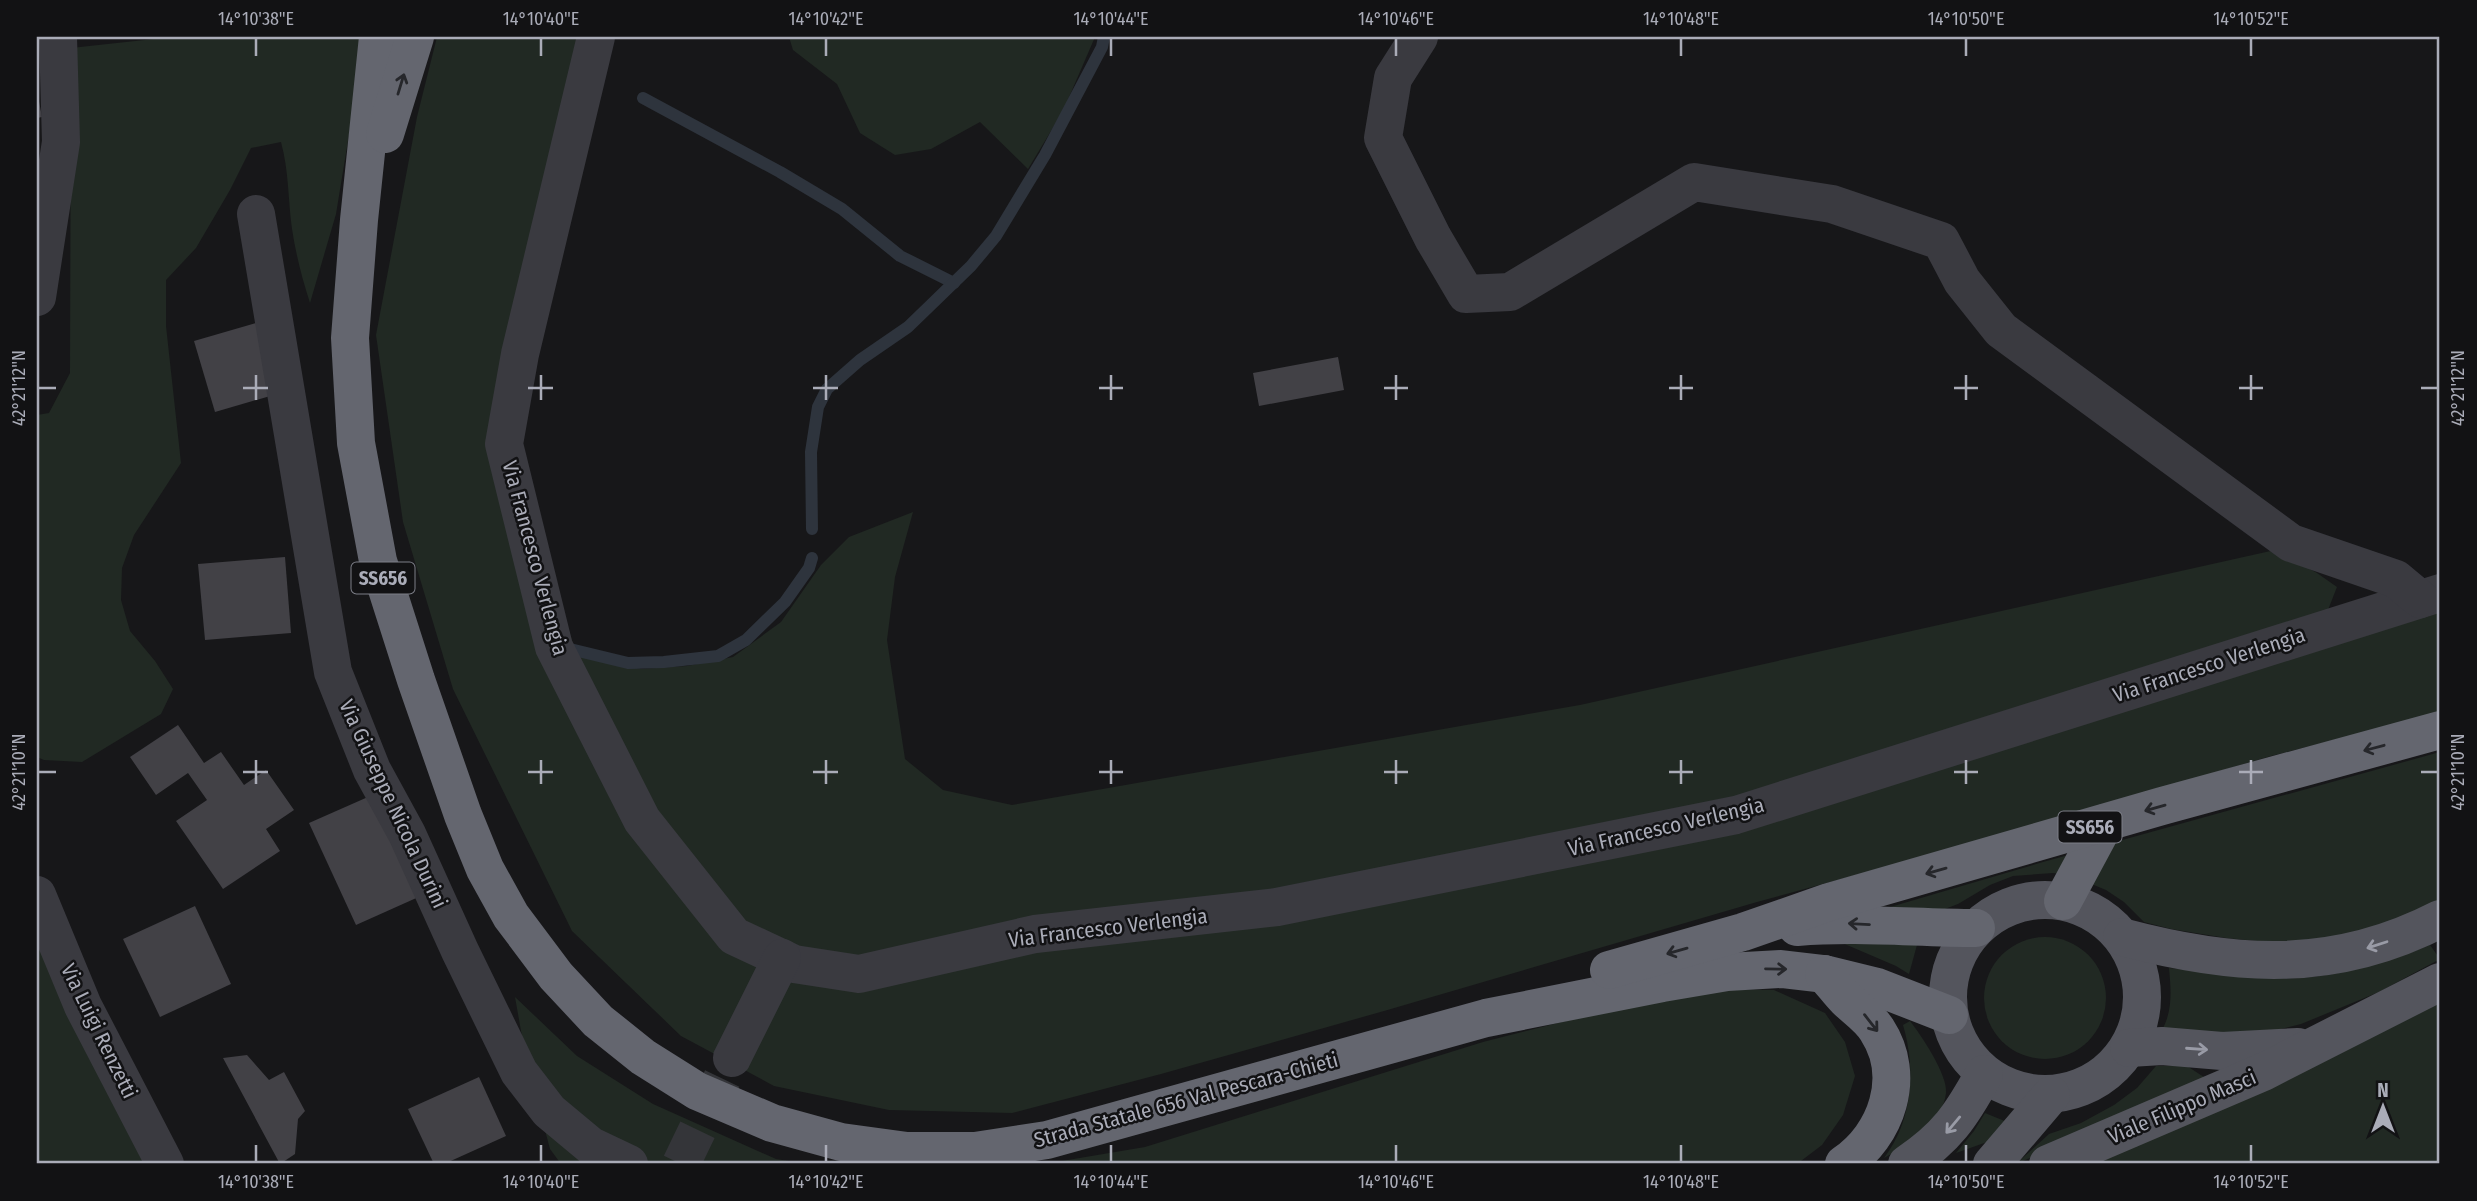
<svg xmlns="http://www.w3.org/2000/svg" width="2477" height="1201" font-family="'Fira Sans Condensed',sans-serif">
  <style>
    .green { fill: #212923 }
    .lines { fill: none; stroke-linecap: round; stroke-linejoin: round }
    .stream { stroke: #2e343d; stroke-width: 12 }
    .building { fill: #424146 }
    .minor-tunnel { stroke: #343539; stroke-width: 38; stroke-dasharray: 38 19; stroke-linecap: butt }
    .minor { stroke: #3a3a40; stroke-width: 38 }
    .major { stroke: #54555d; stroke-width: 38 }
    .highway { stroke: #64666f; stroke-width: 38 }
    .oneway { stroke: #26272b }
    .oneway2 { stroke: #999ba6 }
    .ticks { fill: none; stroke: #aaacb8; stroke-width: 2.5 }
    .labels { text-anchor: middle; dominant-baseline: central; stroke-width: 5; stroke-linejoin: round; paint-order: stroke }
    .shield { fill: #121214; stroke: #7c7e87; stroke-width: 2 }
    .shield-label { font-size: 19px; font-weight: bold; fill: #aaacb8 }
    .street-label { font-size: 21px; fill: #aaacb8; stroke: #121214 }
    .neatline { fill: none; stroke: #aaacb8; stroke-width: 2.5 }
    .ticks-label { font-size: 18px; text-anchor: middle; fill: #aaacb8 }
  </style>
  <rect width="100%" height="100%" fill="#171719"/>
  <g class="green">
    <path d="M172,37H365L336,214L310,303C302,278 296,255 292,229C288,200 289,171 281,142L251,148L230,190L196,248L166,280V326L181,463L134,535L122,568L121,600L130,631L155,661L173,689L161,714L82,762L44,760L37,757V415L49,413L70,373L71,48Z"/>
    <polygon points="437,37 611,37 521,433 529,503 576,653 641,669 687,666 733,657 781,622 821,565 849,537 913,512 895,577 887,640 905,759 943,790 1012,805 1580,705 2275,550 2317,573 2337,587 2313,648 2440,608 2440,713 2271,756 2010,833 1757,902 1384,1011 1161,1074 1012,1113 889,1110 774,1086 681,1036 572,931 453,689 403,522 376,335 417,117"/>
    <polygon points="789,37 1095,37 1063,111 1028,169 980,122 931,149 895,155 860,133 837,84 793,50"/>
    <polygon points="2440,752 2440,905 2361,934 2277,943 2226,938 2171,929 2144,922 2124,902 2106,890 2072,876 2053,873 2013,876 1990,885 1958,904 1937,912 1887,908 2043,862"/>
    <polygon points="37,913 176,1164 37,1164"/>
    <circle cx="2045" cy="998" r="61"/>
    <polygon points="1833,939 1917,945 1909,974 1896,966"/>
    <path d="M2430,945L2440,959L2379,992L2301,1024L2250,1037L2162,1030C2173,1010 2171,990 2169,968C2210,972 2257,980 2299,978C2345,975 2387,962 2430,945Z"/>
    <polygon points="1722,989 1774,990 1825,1013 1845,1042 1855,1076 1843,1115 1822,1145 1797,1164 1044,1164 1145,1147 1483,1042 1641,1002"/>
    <polygon points="515,997 577,1056 653,1104 776,1159 808,1164 561,1164 550,1149 526,1059"/>
    <polygon points="2440,1002 2440,1164 2077,1164"/>
    <path d="M1910,1021C1921,1035 1948,1075 1946,1093C1943,1122 1908,1146 1884,1158C1913,1120 1916,1069 1903,1025Z"/>
    <polygon points="2156,1066 2187,1066 2210,1081 2016,1164 2049,1134 2081,1123 2114,1105 2137,1088"/>
    <polygon points="1985,1113 2012,1124 1987,1142 1956,1153 1974,1131"/>
  </g>
  <g class="lines">
    <g class="stream">
      <polyline points="643,98 780,172 842,209 900,256 954,283"/>
      <polyline points="812,529 811,452 818,407 827,389 860,360 908,327 971,266 996,236 1045,155 1102,47 1104,37"/>
      <polyline points="570,649 628,663 664,662 718,656 746,640 785,602 809,568 812,558"/>
    </g>
  </g>
  <g class="building">
    <polygon points="37,91 42,117 37,118"/>
    <polygon points="256,323 277,394 215,412 194,341"/>
    <polygon points="1338,357 1344,390 1259,406 1253,373"/>
    <polygon points="285,557 291,633 205,640 198,564"/>
    <polygon points="178,725 204,763 221,752 244,785 266,770 294,810 266,829 280,851 223,889 176,821 207,800 188,773 156,795 130,757"/>
    <polygon points="377,793 423,895 356,925 309,823"/>
    <polygon points="195,906 231,984 160,1017 123,939"/>
    <polygon points="247,1055 269,1080 284,1072 305,1111 298,1119 295,1154 280,1164 223,1058"/>
    <polygon points="479,1077 506,1136 444,1164 434,1164 408,1109"/>
  </g>
  <g class="lines">
    <polyline class="minor-tunnel" points="681,1164 732,1058"/>
    <g class="minor">
      <polyline points="596,37 520,354 504,444 554,647 642,820 734,936 794,964 859,974 1035,934 1277,907 1736,815 2440,593"/>
      <polyline points="1419,37 1393,78 1383,138 1433,238 1466,294 1510,292 1694,182 1832,204 1941,241 1962,281 2001,330 2291,543 2396,579 2420,599"/>
      <polyline points="256,214 333,672 372,770 407,834 460,951 519,1072 549,1111 591,1146 629,1164"/>
      <polyline points="37,297 61,142 58,37"/>
      <polyline points="37,895 83,1006 165,1164"/>
      <polyline points="732,1058 782,958"/>
    </g>
    <g class="major">
      <circle cx="2045" cy="997" r="97"/>
      <path d="M2122,937C2235,967 2333,974 2440,919"/>
      <polyline points="2129,1048 2162,1046 2222,1051 2298,1047"/>
      <path d="M1907,1164C1947,1137 1961,1116 1984,1074"/>
      <polyline points="1992,1164 2051,1095"/>
      <polyline points="2048,1164 2263,1072 2440,982"/>
    </g>
    <g class="highway">
      <polyline points="378,37 359,220 350,338 356,443 378,561 416,680 463,815 485,869 511,916 556,976 598,1021 643,1057 697,1091 772,1123 841,1142 907,1151 975,1151 1047,1140 1486,1018 1662,983 1727,972 1781,969 1824,974 1877,987 1949,1015"/>
      <polyline points="385,134 415,37"/>
      <polyline points="2063,901 2105,823"/>
      <path d="M1797,927C1857,922 1916,928 1976,928"/>
      <polyline points="1609,970 1743,932 1829,902 2162,806 2440,730"/>
      <path d="M1824,974C1832,982 1838,991 1846,999C1856,1009 1869,1017 1877,1030C1907,1076 1887,1135 1844,1164"/>
    </g>
  </g>
  <defs><path id="oneway-shaft" d="M-6 0H5M1.5-3L5.5 0L1.5 3" fill="none" stroke-width="1.6" stroke-linecap="round" stroke-linejoin="round" transform="scale(1.75)"/></defs>
  <g class="oneway">
    <use href="#oneway-shaft" transform="translate(401 84) rotate(-73)"/>
    <use href="#oneway-shaft" transform="translate(2374 748) rotate(165)"/>
    <use href="#oneway-shaft" transform="translate(2155 808) rotate(164)"/>
    <use href="#oneway-shaft" transform="translate(1936 871) rotate(164)"/>
    <use href="#oneway-shaft" transform="translate(1859 924) rotate(-177)"/>
    <use href="#oneway-shaft" transform="translate(1677 951) rotate(164)"/>
    <use href="#oneway-shaft" transform="translate(1776 969) rotate(1)"/>
    <use href="#oneway-shaft" transform="translate(1871 1023) rotate(52)"/>
  </g>
  <g class="oneway2">
    <use href="#oneway-shaft" transform="translate(2377 945) rotate(162)"/>
    <use href="#oneway-shaft" transform="translate(2197 1049) rotate(4)"/>
    <use href="#oneway-shaft" transform="translate(1953 1125) rotate(130)"/>
  </g>
  <path class="ticks" d="M256,38V56M541,38V56M826,38V56M1111,38V56M1396,38V56M1681,38V56M1966,38V56M2251,38V56M256,375V400M541,375V400M826,375V400M1111,375V400M1396,375V400M1681,375V400M1966,375V400M2251,375V400M38,388H56M243,388H268M528,388H553M813,388H838M1099,388H1123M1384,388H1408M1669,388H1693M1954,388H1978M2239,388H2263M2421,388H2438M256,760V784M541,760V784M826,760V784M1111,760V784M1396,760V784M1681,760V784M1966,760V784M2251,760V784M38,772H56M243,772H268M528,772H553M813,772H838M1099,772H1123M1384,772H1408M1669,772H1693M1954,772H1978M2239,772H2263M2421,772H2438M256,1145V1162M541,1145V1162M826,1145V1162M1111,1145V1162M1396,1145V1162M1681,1145V1162M1966,1145V1162M2251,1145V1162"/>
  <g class="labels">
    <g class="shield">
      <rect x="351.5" y="562.5" width="63" height="31" rx="5"/>
      <rect x="2058.5" y="811.5" width="63" height="31" rx="5"/>
    </g>
    <g class="shield-label">
      <text x="383" y="578">SS656</text>
      <text x="2090" y="827">SS656</text>
    </g>
    <g class="street-label">
      <text transform="translate(535 558) rotate(75)">Via Francesco Verlengia</text>
      <text transform="translate(2209 665) rotate(-18)">Via Francesco Verlengia</text>
      <text transform="translate(393 804) rotate(65)">Via Giuseppe Nicola Durini</text>
      <text transform="translate(1666 827) rotate(-13)">Via Francesco Verlengia</text>
      <text transform="translate(1108 928) rotate(-7)">Via Francesco Verlengia</text>
      <text transform="translate(99 1031) rotate(64)">Via Luigi Renzetti</text>
      <text transform="translate(1186 1100) rotate(-15)">Strada Statale 656 Val Pescara-Chieti</text>
      <text transform="translate(2182 1107) rotate(-23)">Viale Filippo Masci</text>
    </g>
  </g>
  <rect width="2477" height="1201" fill="none" stroke="#121214" stroke-width="77"/>
  <g transform="translate(2383 1107)" stroke="#121214" stroke-width="5" paint-order="stroke">
  <path d="M0-5L12 26L0 18L-12 26Z" fill="#aaacb8"/>
  <text y="-10" font-size="19" font-weight="bold" text-anchor="middle" fill="#aaacb8">N</text>
  </g>
  <rect x="38" y="38" width="2400" height="1124" class="neatline"/>
  <g class="ticks-label">
    <text x="256" y="25">14°10'38"E</text>
    <text x="541" y="25">14°10'40"E</text>
    <text x="826" y="25">14°10'42"E</text>
    <text x="1111" y="25">14°10'44"E</text>
    <text x="1396" y="25">14°10'46"E</text>
    <text x="1681" y="25">14°10'48"E</text>
    <text x="1966" y="25">14°10'50"E</text>
    <text x="2251" y="25">14°10'52"E</text>
    <text transform="translate(19 388) rotate(-90)" y="6">42°21'12"N</text>
    <text transform="translate(2458 388) rotate(-90)" y="6">42°21'12"N</text>
    <text transform="translate(19 772) rotate(-90)" y="6">42°21'10"N</text>
    <text transform="translate(2458 772) rotate(-90)" y="6">42°21'10"N</text>
    <text x="256" y="1188">14°10'38"E</text>
    <text x="541" y="1188">14°10'40"E</text>
    <text x="826" y="1188">14°10'42"E</text>
    <text x="1111" y="1188">14°10'44"E</text>
    <text x="1396" y="1188">14°10'46"E</text>
    <text x="1681" y="1188">14°10'48"E</text>
    <text x="1966" y="1188">14°10'50"E</text>
    <text x="2251" y="1188">14°10'52"E</text>
  </g>
</svg>
